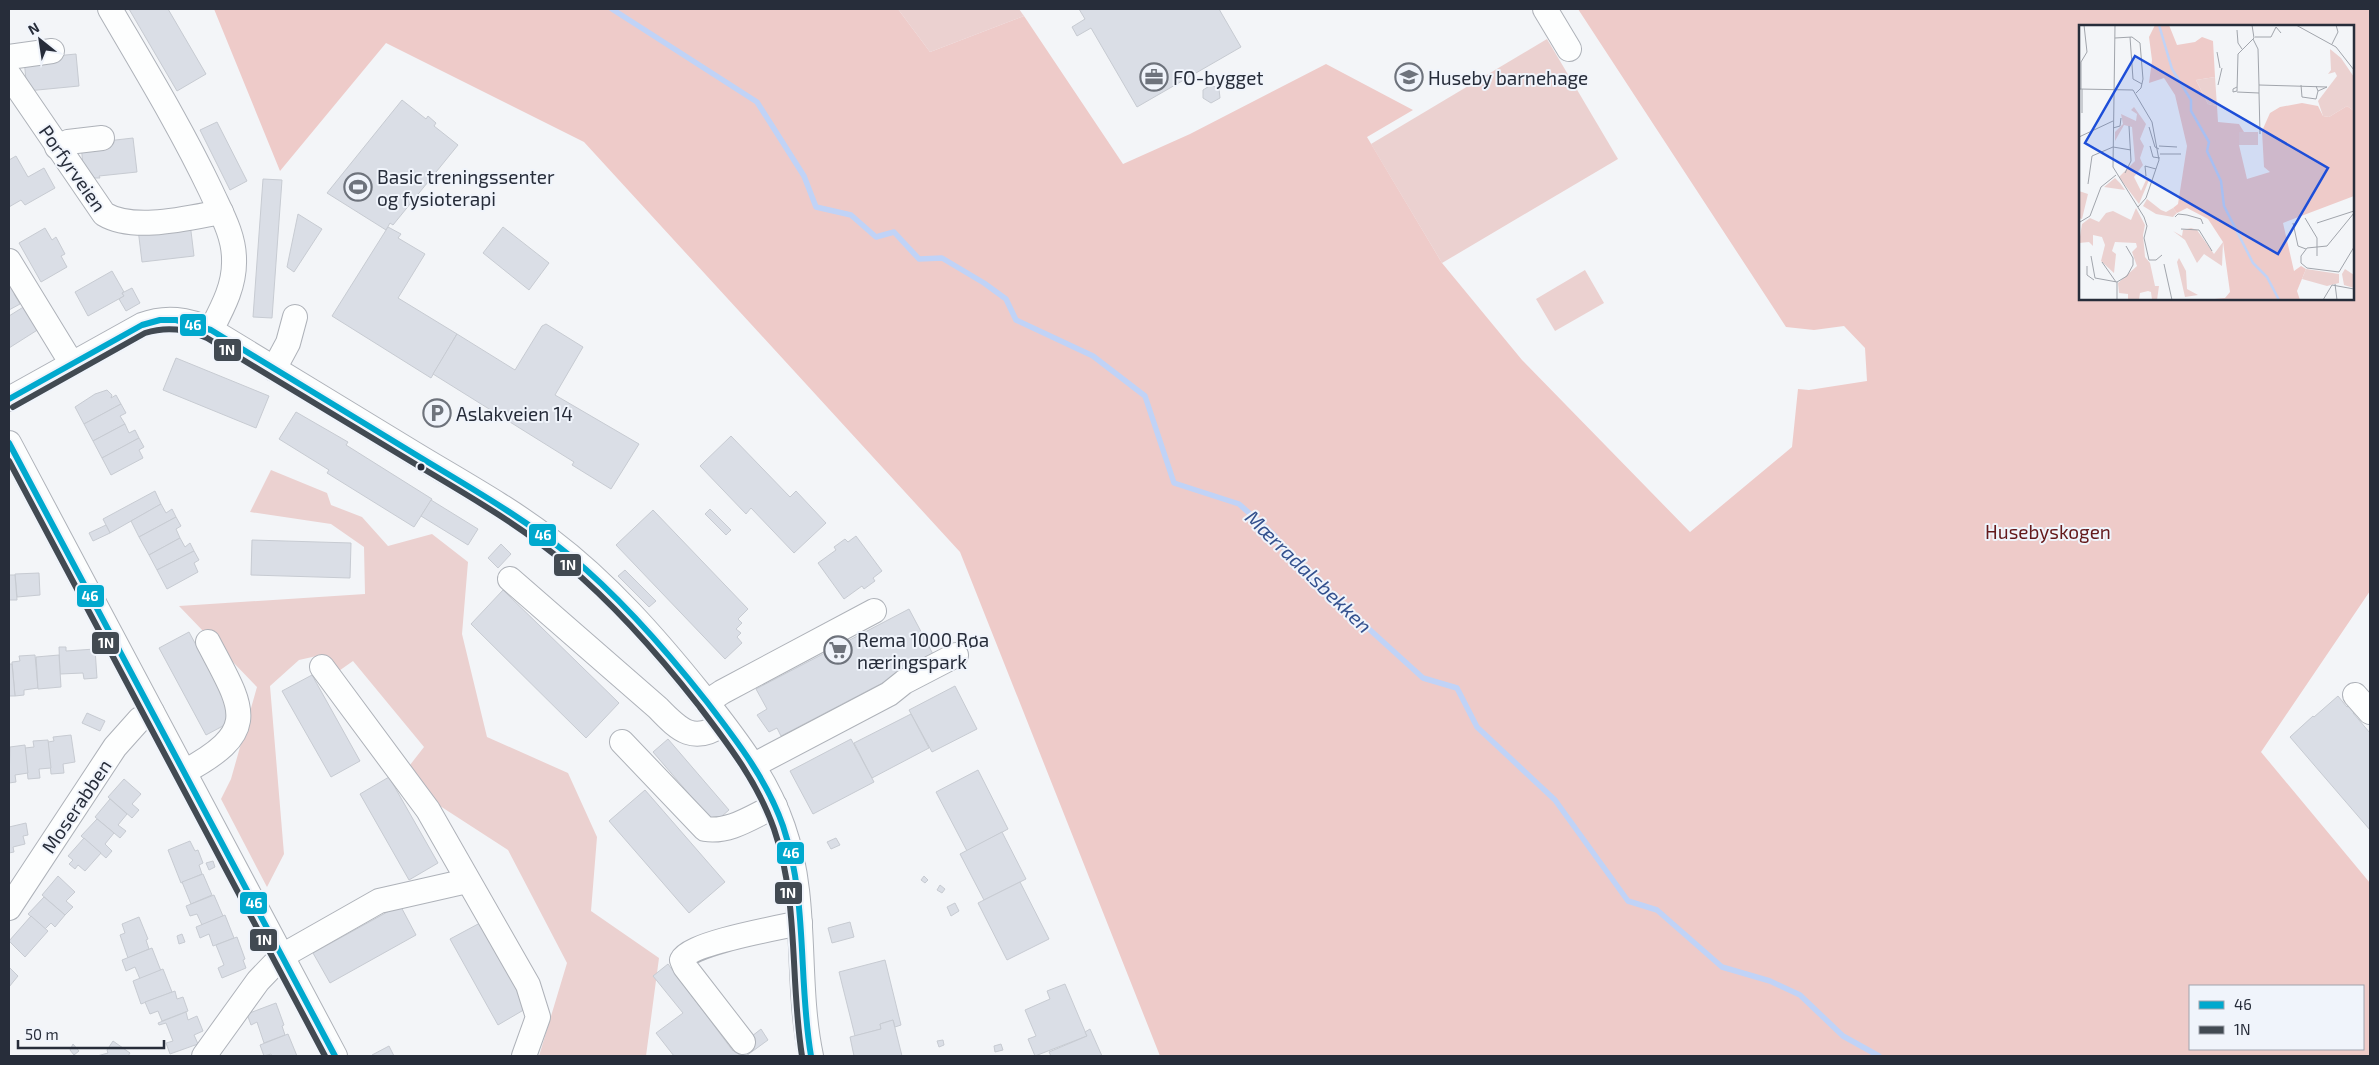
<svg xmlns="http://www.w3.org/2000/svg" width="2379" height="1065" font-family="'Exo 2',sans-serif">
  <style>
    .green { fill: #ebd1d0 }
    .forest { fill: #eecbc9; fill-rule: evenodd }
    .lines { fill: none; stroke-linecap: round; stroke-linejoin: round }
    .stream { stroke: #c0d3f7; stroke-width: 5.5 }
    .building { fill: #dadee6; stroke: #c7cbd2 }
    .minor-casing { stroke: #aeb2b9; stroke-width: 26 }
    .minor { stroke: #fdfefe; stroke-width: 24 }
    .bus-1-casing { stroke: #f0f4fb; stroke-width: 10 }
    .bus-2-casing { stroke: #f0f4fb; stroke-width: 10 }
    .bus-1 { stroke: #00a9ce; stroke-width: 6 }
    .bus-2 { stroke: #424a52; stroke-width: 6 }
    .bus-dot { fill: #272d3a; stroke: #f0f4fb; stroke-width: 2 }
    .labels { text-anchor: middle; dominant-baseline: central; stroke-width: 4; stroke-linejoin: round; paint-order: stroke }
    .poi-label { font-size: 19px; fill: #272d3a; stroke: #f0f4fb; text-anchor: start }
    .street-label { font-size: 19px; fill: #272d3a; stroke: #f0f4fb }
    .park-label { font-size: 19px; fill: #64191b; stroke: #f0f4fb }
    .water-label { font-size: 20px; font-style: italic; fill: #34518e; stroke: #f0f4fb }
    .inset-river { fill: none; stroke: #c0d3f7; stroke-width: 2.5 }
    .inset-road { fill: none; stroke: #a1a5ac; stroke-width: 1 }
    .view { fill: #1d4ed8; fill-opacity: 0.15; stroke: #1d4ed8; stroke-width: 2.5 }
    .inset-edge { fill: none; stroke: #272d3a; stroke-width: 2.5 }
    .line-badge { stroke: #f0f4fb; stroke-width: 2 }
    .badge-label { font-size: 14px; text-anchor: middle; font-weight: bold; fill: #fff }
  </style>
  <rect width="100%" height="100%" fill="#f3f5f8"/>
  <g class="green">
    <polygon points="898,9 1019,9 1024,16 930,52"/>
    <polygon points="1547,39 1618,159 1442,263 1371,144"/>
    <polygon points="1585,270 1604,303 1555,331 1536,299"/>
    <polygon points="271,470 327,493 331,505 362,517 388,546 432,534 468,562 462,634 487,737 568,773 597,837 591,911 659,958 646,1056 539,1056 567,963 508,850 437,804 410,765 424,747 353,661 336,673 321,655 299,660 270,686 284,854 267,887 221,799 231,779 257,687 179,606 365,594 364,547 331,524 250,512"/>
  </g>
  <path class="forest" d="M214,9H898L930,52L1024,16L1123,164L1190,134L1326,64L1413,110L1367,137L1442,263L1522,360L1690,532L1792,447L1798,389L1809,390L1867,381L1865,348L1844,326L1814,330L1786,327L1578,9H2370V591L2261,752L2370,883V1056H1160L960,552L584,142L386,43L280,171ZM2080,26H2353V299H2080ZM2190,986H2363V1049H2190Z"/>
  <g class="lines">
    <polyline class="stream" points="612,9 757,102 804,176 816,207 851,215 876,237 894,232 919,259 942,258 984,283 1006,299 1016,320 1093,356 1145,396 1174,483 1239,504 1274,535 1293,560 1423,678 1457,688 1477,727 1555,800 1628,901 1657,910 1722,967 1770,981 1800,995 1843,1036 1879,1056"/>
  </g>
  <g class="building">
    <polygon points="129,9 168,9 206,74 177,91"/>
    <polygon points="1079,9 1219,9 1241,47 1137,107 1091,28 1077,36 1072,27 1085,19"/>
    <polygon points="76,54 79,86 27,91 24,59"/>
    <polygon points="1211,85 1219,89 1220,98 1211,103 1203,98 1203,90"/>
    <polygon points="402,100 426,119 428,116 436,123 434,126 458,145 393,225 390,223 386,230 327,193"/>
    <polygon points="217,122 247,181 230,190 200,130"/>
    <polygon points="133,138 137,172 99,176 100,178 93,178 93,176 84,177 81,144"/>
    <polygon points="16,156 28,177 44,168 55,188 25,205 21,200 9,207 9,160"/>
    <polygon points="263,179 282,180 272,318 253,317"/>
    <polygon points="298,214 322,229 294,272 287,267"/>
    <polygon points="190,223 194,256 142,262 138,229"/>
    <polygon points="388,227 401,234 398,238 425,254 398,298 457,334 431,378 332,316"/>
    <polygon points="503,227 549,263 529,290 483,253"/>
    <polygon points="45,228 52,240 56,237 65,254 61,256 67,267 41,282 19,243"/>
    <polygon points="112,271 124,292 122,293 124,296 88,316 75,292"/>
    <polygon points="9,282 18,292 14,294 20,304 9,310"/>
    <polygon points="132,288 140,303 126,311 119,299 124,296 122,293"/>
    <polygon points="25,306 39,329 9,348 9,316"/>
    <polygon points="546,324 583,347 555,395 639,444 611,489 572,465 574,462 433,374 457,334 515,370 542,326"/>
    <polygon points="176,358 269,396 256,428 163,390"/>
    <polygon points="107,390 112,395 111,398 116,395 121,404 84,424 75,407 95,394"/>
    <polygon points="121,404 126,413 120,416 125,424 93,441 84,424"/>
    <polygon points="296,412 348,442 346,445 432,499 414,527 327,473 329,470 279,439"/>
    <polygon points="125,424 129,433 135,430 139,438 102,458 93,441"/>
    <polygon points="731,436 790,497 796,491 826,523 794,553 751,508 746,514 700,466"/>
    <polygon points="139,438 144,447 139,450 143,458 111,475 102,458"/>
    <polygon points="155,491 161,504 110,533 103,519"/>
    <polygon points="431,500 478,529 468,545 421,516"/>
    <polygon points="161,504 166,513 172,509 176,517 139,537 131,521"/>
    <polygon points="710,509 731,530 726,535 705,514"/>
    <polygon points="653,510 748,609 738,619 742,623 736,629 741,633 737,637 742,643 725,659 616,545"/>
    <polygon points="176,517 181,526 176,529 180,538 149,555 139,537"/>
    <polygon points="106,525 110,533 93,541 89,533"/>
    <polygon points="856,536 882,571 873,578 875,581 864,589 862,586 844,599 818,563 836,550 834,547 845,539 848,542"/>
    <polygon points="180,538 185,547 190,543 194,551 157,570 149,555"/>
    <polygon points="252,540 351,543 350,578 251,575"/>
    <polygon points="501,544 511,554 498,568 488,558"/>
    <polygon points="194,551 199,560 194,563 198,572 167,589 157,570"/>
    <polygon points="625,570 656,601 649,607 618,576"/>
    <polygon points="39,573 40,595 17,597 15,574"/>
    <polygon points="9,575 15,575 17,600 9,600"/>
    <polygon points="503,590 619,703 586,738 471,624"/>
    <polygon points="909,609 934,656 781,736 777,728 769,732 757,715 767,709 756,689"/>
    <polygon points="189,632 236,719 206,735 159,648"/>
    <polygon points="59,647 66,647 66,651 95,649 97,678 84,679 83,673 60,674"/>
    <polygon points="35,655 38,688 24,690 24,695 15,696 12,662 20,661 19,656"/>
    <polygon points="59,655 61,687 38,689 36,657"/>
    <polygon points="9,664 12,664 15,696 9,696"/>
    <polygon points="312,675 360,761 331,777 282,691"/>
    <polygon points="955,686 977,729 932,752 909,710"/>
    <polygon points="2338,696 2347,707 2350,705 2355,711 2353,713 2370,733 2370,830 2290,737 2313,716 2314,717"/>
    <polygon points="87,713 105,721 100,731 82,723"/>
    <polygon points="911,714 929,748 872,778 854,743"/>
    <polygon points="71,735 75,762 63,764 64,773 51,774 48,742 54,741 53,737"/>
    <polygon points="668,739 729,810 714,823 653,752"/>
    <polygon points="851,739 874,782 813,814 790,771"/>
    <polygon points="48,740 51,768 39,769 40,778 28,779 25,748 34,747 33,741"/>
    <polygon points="25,745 28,773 15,775 16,782 9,783 10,747"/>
    <polygon points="978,770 1008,829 967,851 936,792"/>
    <polygon points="389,777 438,863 409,880 360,794"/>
    <polygon points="124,779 141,794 132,804 139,810 132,818 108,797"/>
    <polygon points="645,790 725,882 689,913 609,821"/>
    <polygon points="110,799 127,814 118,825 126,831 120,838 95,817"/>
    <polygon points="97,819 114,833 105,844 112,851 106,858 81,836"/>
    <polygon points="26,823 28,835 23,836 25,844 13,847 14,852 9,853 9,827"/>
    <polygon points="1002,832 1026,879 984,900 960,854"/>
    <polygon points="84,838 101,853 85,871 78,865 75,869 69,864 73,860 68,856"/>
    <polygon points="836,838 840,845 831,849 827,842"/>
    <polygon points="190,841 195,851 198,850 203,863 199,865 202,874 181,883 168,850"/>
    <polygon points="213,861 215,867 209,870 206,863"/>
    <polygon points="203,874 212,895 191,904 182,882"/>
    <polygon points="58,876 75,892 66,901 73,907 65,915 42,895"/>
    <polygon points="924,876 928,880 925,883 921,880"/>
    <polygon points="1020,882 1049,939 1007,960 978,903"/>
    <polygon points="940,885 945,889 942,893 937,890"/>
    <polygon points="214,895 223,916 202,925 197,914 190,916 186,906"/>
    <polygon points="44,897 65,915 55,927 51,923 45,929 28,914"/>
    <polygon points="955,903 959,911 951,916 947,907"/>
    <polygon points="400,905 416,935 330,983 313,953"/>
    <polygon points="225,915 234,938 213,946 209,934 200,938 196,927"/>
    <polygon points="31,916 48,931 25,957 9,941"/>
    <polygon points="139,917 148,939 146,940 149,949 128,958 120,935 125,933 122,924"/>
    <polygon points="850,922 854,937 832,943 828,928"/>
    <polygon points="480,923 527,1008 498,1025 450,939"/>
    <polygon points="182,934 185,942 179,944 177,936"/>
    <polygon points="237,937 245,959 243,960 246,968 222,978 218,968 224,965 216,945"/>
    <polygon points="152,948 161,971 140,979 135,967 126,971 122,960"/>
    <polygon points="885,960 901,1025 895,1027 893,1020 880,1024 881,1029 855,1036 839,972"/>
    <polygon points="668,964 733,1051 761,1029 768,1040 746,1056 674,1056 656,1033 683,1013 653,976"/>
    <polygon points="9,967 18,976 9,987"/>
    <polygon points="163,969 172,992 141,1004 133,981"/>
    <polygon points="1065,984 1087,1036 1035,1056 1028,1039 1036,1036 1025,1010 1050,999 1047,991"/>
    <polygon points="175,991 177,999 183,997 188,1011 162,1021 158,1011 150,1014 145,1002"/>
    <polygon points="276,1003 284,1025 282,1026 285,1035 264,1043 257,1022 251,1025 247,1014"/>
    <polygon points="186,1012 188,1020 197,1016 203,1031 194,1035 198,1044 170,1054 166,1043 173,1041 166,1023 159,1025 158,1023"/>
    <polygon points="893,1020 902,1056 854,1056 850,1037 881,1029 880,1024"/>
    <polygon points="1090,1029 1102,1056 1051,1056 1049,1052 1087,1036 1085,1032"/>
    <polygon points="288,1034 297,1056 272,1056 271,1054 264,1056 260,1045"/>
    <polygon points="943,1040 944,1045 939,1047 937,1041"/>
    <polygon points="113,1041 130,1053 128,1056 97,1056 108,1053 107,1050"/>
    <polygon points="73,1044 79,1051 74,1055 70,1050"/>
    <polygon points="1001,1044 1003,1050 995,1052 994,1046"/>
    <polygon points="389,1046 394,1056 372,1056 372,1055"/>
  </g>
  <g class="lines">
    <g class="minor-casing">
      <g id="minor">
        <path d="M110,9C145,69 181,128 211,191C221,213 234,235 234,259C235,285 223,307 211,330"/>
        <polyline points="1545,9 1569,49"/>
        <polyline points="9,57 52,51"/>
        <path d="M9,75L104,214C134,232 188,218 221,212"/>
        <polyline points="57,147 68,142 102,138"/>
        <polyline points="9,261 72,364"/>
        <polyline points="274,369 288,343 295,317"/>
        <path d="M9,399L142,325C166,316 187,319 211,330C278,371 346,412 413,453C459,481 507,507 550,540C607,583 656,639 701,695C733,736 766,777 783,827C809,901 795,980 811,1056"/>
        <polyline points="9,443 335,1056"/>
        <path d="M510,579L658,708C680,731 694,744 723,724"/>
        <polyline points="322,667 428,810 528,985 538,1017 524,1056"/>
        <polyline points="2355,695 2370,712"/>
        <polyline points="707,702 722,692 874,611"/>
        <path d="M622,742L705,829C730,833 753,816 775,806"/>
        <polyline points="754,765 889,694 904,682 956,655"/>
        <path d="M184,772C262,730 243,709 208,642"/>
        <polyline points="9,908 115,747 140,719 152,712"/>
        <path d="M743,1042L685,967L682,960C690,943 778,928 800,923"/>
        <polyline points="204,1056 258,981 282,956 379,901 467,881"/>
      </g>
    </g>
    <use href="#minor" class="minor"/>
    <g class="bus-1-casing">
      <g id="bus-1">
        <path d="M9,399L142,325L160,320H176L211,330C278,371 346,412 413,453C467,486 521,516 569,555C621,598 666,650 707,702C737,741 767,780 783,826C808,900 798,980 811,1056"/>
        <polyline points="9,443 335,1056"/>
      </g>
    </g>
    <g class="bus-2-casing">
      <g id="bus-2">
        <path d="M13,407L145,333C167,326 186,329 207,338C275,379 343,421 412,462C465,494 519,524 566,564C616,606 659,655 699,706C728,744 758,783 774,829C799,901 790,981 802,1056"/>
        <polyline points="9,461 325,1056"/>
      </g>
    </g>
    <use href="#bus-1" class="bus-1"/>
    <use href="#bus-2" class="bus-2"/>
  </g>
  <defs>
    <g id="office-ring" transform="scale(1.4375)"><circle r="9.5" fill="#f0f4fb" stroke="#6e737c" stroke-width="1.5"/><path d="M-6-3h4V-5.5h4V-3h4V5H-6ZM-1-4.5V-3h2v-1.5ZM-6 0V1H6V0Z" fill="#6e737c"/></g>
    <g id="school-ring" transform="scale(1.4375)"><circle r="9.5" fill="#f0f4fb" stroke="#6e737c" stroke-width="1.5"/><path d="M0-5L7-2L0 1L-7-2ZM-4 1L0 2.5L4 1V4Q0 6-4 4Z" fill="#6e737c"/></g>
    <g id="stadium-ring" transform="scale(1.4375)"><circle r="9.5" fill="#f0f4fb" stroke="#6e737c" stroke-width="1.5"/><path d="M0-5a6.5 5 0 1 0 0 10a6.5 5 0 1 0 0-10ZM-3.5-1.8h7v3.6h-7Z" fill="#6e737c"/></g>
    <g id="parking-ring" transform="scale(1.4375)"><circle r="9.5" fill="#f0f4fb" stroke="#6e737c" stroke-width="1.5"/><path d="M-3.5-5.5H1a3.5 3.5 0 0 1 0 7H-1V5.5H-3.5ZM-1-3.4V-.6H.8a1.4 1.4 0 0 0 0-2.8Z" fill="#6e737c"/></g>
    <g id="supermarket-ring" transform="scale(1.4375)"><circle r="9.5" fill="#f0f4fb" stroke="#6e737c" stroke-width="1.5"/><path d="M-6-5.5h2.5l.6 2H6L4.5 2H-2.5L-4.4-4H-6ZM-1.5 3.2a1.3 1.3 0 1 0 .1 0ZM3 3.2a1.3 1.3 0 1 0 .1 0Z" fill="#6e737c"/></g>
  </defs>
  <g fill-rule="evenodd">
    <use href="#office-ring" x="1154" y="77"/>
    <use href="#school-ring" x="1409" y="77"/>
    <use href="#stadium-ring" x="358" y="187"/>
    <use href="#parking-ring" x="437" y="413"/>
    <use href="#supermarket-ring" x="838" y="650"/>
  </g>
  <circle class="bus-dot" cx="421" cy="467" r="4.5"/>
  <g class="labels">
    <g class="poi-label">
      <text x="1173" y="77">FO-bygget</text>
      <text x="1428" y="77">Huseby barnehage</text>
      <text x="377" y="176">Basic treningssenter<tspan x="377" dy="22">og fysioterapi</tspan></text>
      <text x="456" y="413">Aslakveien 14</text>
      <text x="857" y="639">Rema 1000 Røa<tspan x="857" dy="22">næringspark</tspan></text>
    </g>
    <g class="street-label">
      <text transform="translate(73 168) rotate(55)">Porfyrveien</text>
      <text transform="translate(76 806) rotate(-56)">Moserabben</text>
    </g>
    <g class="park-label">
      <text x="2048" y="531">Husebyskogen</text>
    </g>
    <g class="water-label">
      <text transform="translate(1309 571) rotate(44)">Mærradalsbekken</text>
    </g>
  </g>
  <g transform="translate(2079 25)">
    <rect width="275" height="275" fill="#f3f5f8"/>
    <path d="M251,24L262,33L275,52V86L268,81L250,92L244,91L239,76L258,51L256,47L249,49L252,45ZM136,52L138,81L129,79L117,55ZM55,82L67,99L61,114L65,121L61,133L64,140L55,152L62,166L67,155H70L60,179L40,152L56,136L53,102L45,100L36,116V107L44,99L42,89L57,96L58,89L52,85ZM160,107H179V120H160ZM36,153L41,158L46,165L25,162ZM0,166L9,169L3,194L0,193ZM68,174L82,185L87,187L94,183L98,188L94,192L77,189L64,181ZM57,183L66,200L64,210L66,232L71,238L76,261H80L78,275H73L72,267L69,266L61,268L60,275H49V269L40,268L39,258L58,241L53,227L58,222L57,218L36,217L33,226L37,229L35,248L22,236L26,220L23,212L14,210V221L10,217L0,218L3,199L11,193L20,197L27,188L34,186L52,195ZM112,203L118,205L135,229L144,217L143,241L125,229L118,238L106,215L94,206L103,211L104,205ZM100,233L107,246L108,264L119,270L106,272L98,237ZM227,244L260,249V258L248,261L223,254ZM266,244L275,250V263L265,260L263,249Z" fill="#ebd1d0"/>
    <path d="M76,0H90L98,20L116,17L123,12L134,16L136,52L117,55L129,79L138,81L139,97L160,99L165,107H160V120L168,154L191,147L185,142L183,106L191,88L201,82L223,78L239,81L244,91L250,92L268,81L275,86V171L204,198L215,246L222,241L227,244L218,266L221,275H125L146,273L151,267L144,217L129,194L108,183L98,188L94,183L99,179L108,121L96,70L85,53L70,58L73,35L70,12Z" fill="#eecbc9"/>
    <path class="inset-river" d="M80,0L93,44L112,75V86L130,117L128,126L142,156L145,181L174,238L188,252L200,275"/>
    <path class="inset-road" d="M36,0L34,142L65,192L68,201L65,213L70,235H77L83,230M217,0L257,22L275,45M158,5L159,18L163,24M51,12L54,54L63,59M176,12H192L197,2L202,8M36,13L53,12L61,18L64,54L62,63L57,68M174,14L179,24L180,60M253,19L259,7L257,0M138,27L141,43M139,60L143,43M222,60L223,72L237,74L239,66M237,61L239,66L248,62M158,62L154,64V67L158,66L159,29L175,13L173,0M0,64L54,65L73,97L80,135L67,173L59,182M2,64V37L8,27L5,0M158,67L180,68V60L248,62M180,68L181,109M3,88V64M70,102L76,122L80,124M34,103L41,101L42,93M0,112L34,96M71,121L74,132L81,133M80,121L98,122M81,129H102M46,148L52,136L50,101M67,151L66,141L77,144M9,159L13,131L34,122L52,125M96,192L99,189L108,190L122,194L124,199M226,193L238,213V231M1,197L11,191L22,162L37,150M214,198L219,221L227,224M238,198L275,186M102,204L120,205L133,226M12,231L16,253L38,257V275M23,237L37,257M85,239L93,275M8,241V250L15,255M260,247L228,243L222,238V231L228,223L248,221L275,188M260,247L275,222M38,257L48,251L54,240V233L47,221M256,259L258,275M244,275L253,260L275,264"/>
    <path class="view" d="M56,31L249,143L199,229L6,118Z"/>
    <rect width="275" height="275" class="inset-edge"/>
  </g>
  <g class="line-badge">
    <rect x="179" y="313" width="28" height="24" rx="5" fill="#00a9ce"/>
    <rect x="213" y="338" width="29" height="24" rx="5" fill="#424a52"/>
    <rect x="528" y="523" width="29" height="24" rx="5" fill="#00a9ce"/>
    <rect x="553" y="553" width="29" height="24" rx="5" fill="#424a52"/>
    <rect x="76" y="584" width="29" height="24" rx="5" fill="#00a9ce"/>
    <rect x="91" y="631" width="29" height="24" rx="5" fill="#424a52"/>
    <rect x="776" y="841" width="29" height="24" rx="5" fill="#00a9ce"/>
    <rect x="774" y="881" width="29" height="24" rx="5" fill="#424a52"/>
    <rect x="239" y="891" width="29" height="24" rx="5" fill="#00a9ce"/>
    <rect x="249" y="928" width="29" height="24" rx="5" fill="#424a52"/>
  </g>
  <g class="badge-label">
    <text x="193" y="330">46</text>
    <text x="227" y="355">1N</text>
    <text x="543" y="540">46</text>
    <text x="568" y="570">1N</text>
    <text x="90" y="601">46</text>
    <text x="106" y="648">1N</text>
    <text x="791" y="858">46</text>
    <text x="788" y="898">1N</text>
    <text x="254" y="908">46</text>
    <text x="264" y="945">1N</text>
  </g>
  <rect width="2379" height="1065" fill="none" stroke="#272d3a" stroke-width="20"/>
  <rect x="2189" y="985" width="175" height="65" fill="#f0f4fb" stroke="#a0a4ae"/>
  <rect x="2199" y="1001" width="25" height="8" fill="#00a9ce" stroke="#a0a4ae"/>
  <text x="2234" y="1010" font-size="15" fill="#272d3a">46</text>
  <rect x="2199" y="1026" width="25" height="8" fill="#424a52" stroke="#a0a4ae"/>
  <text x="2234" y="1035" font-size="15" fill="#272d3a">1N</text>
  <g transform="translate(40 40) rotate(330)" stroke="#f0f4fb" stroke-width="4" paint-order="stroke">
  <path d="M0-4L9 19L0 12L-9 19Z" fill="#272d3a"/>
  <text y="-8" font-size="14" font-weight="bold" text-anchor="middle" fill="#272d3a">N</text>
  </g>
  <path d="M18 1040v8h146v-8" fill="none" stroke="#272d3a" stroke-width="2.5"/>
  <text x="25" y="1040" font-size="15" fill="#272d3a" stroke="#f0f4fb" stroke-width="4" paint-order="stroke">50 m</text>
</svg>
